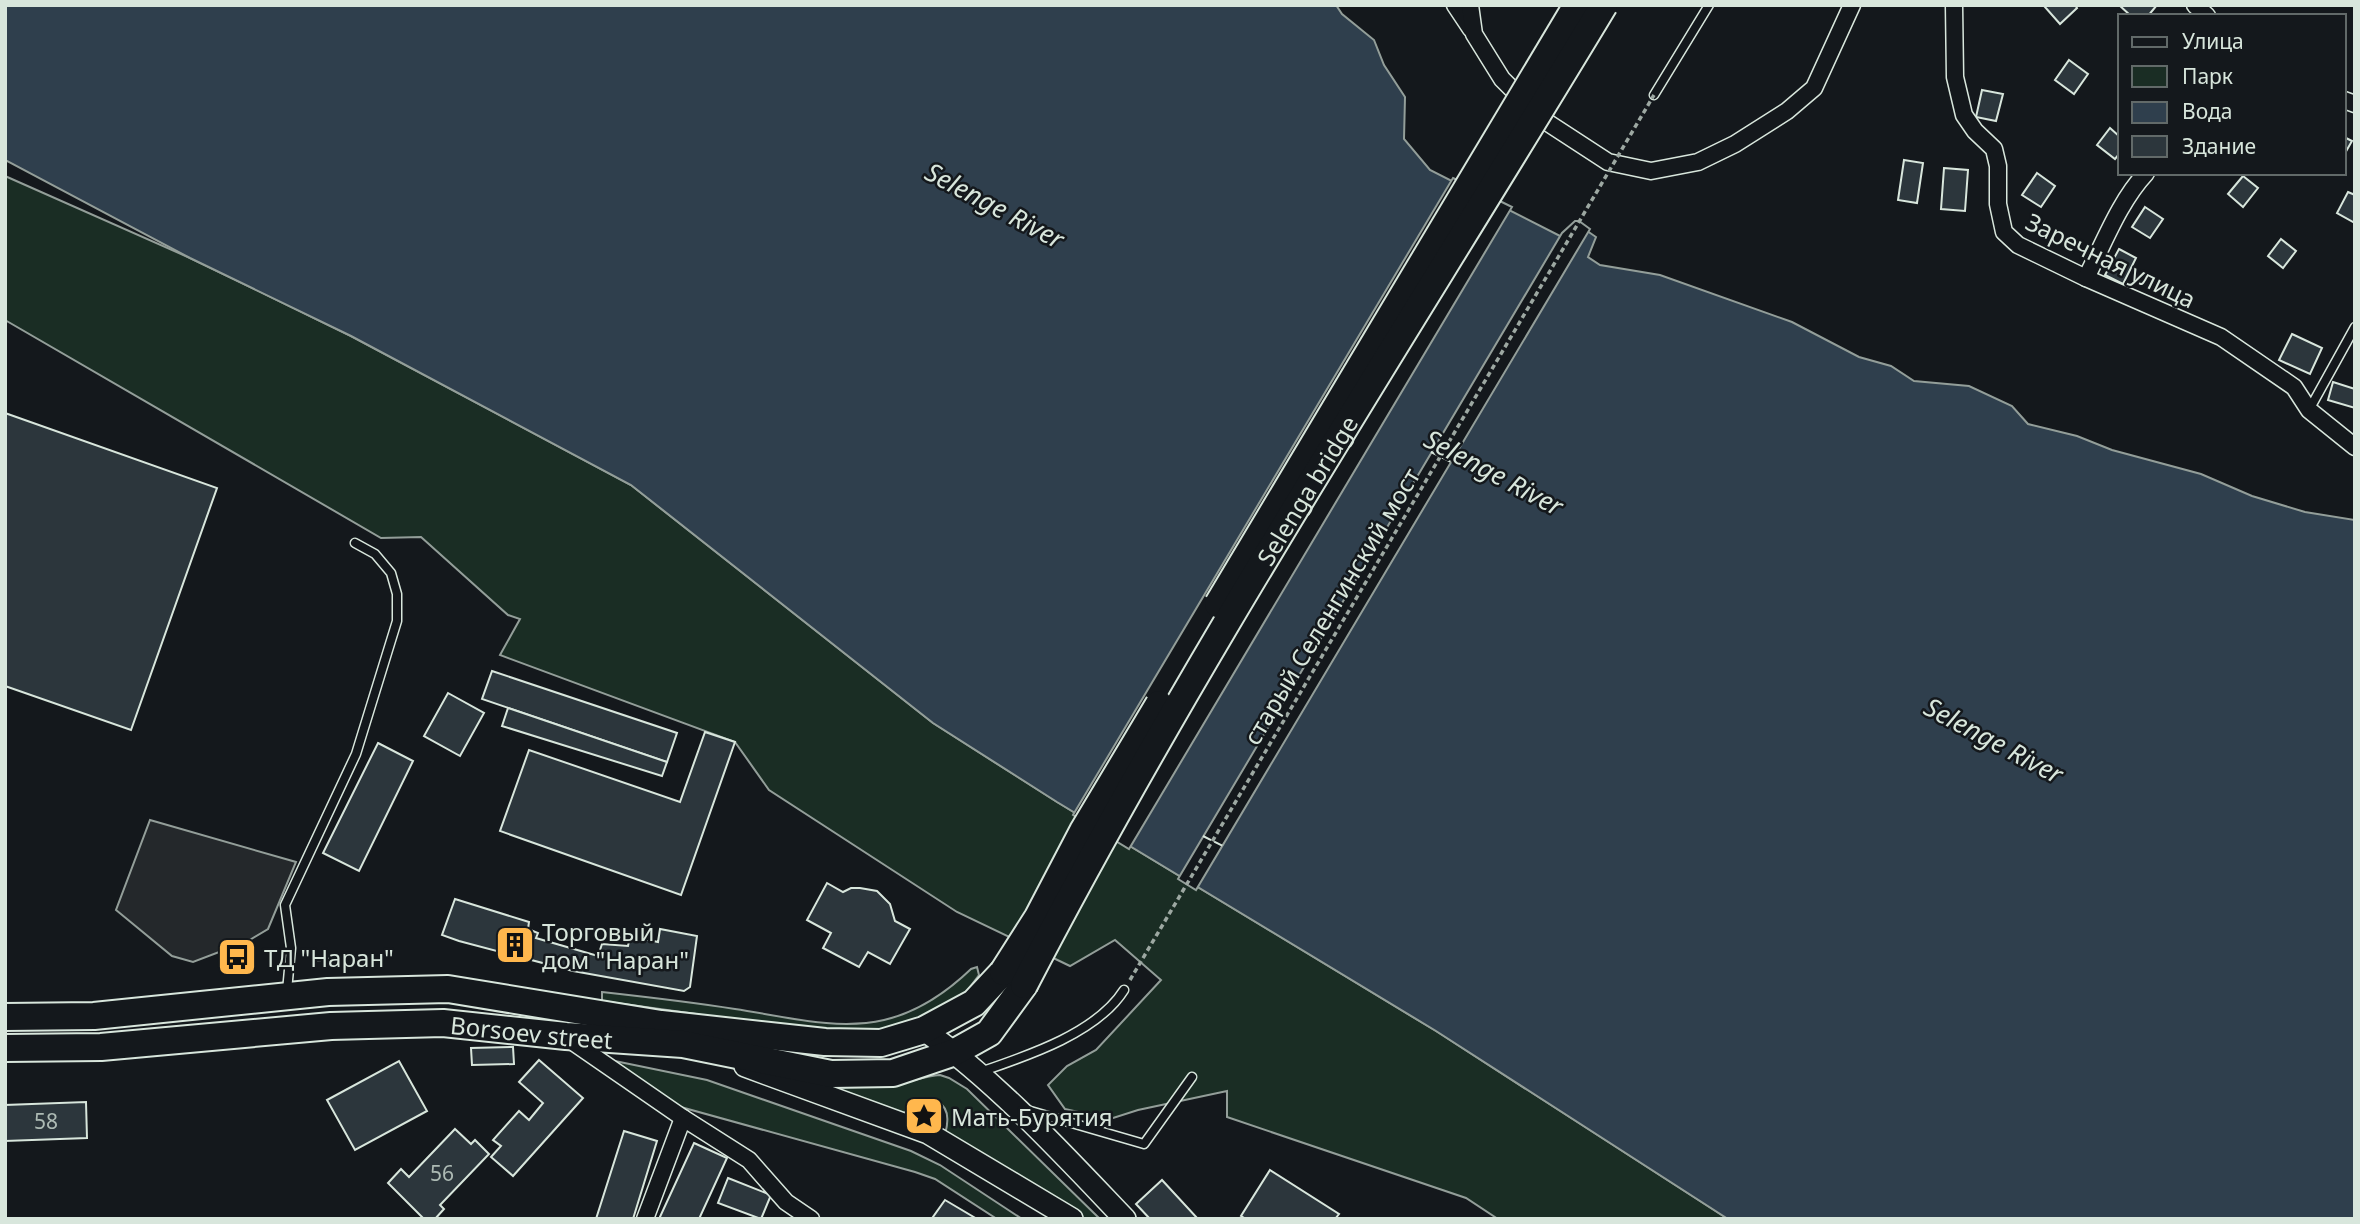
<svg xmlns="http://www.w3.org/2000/svg" width="2360" height="1224" font-family="'Noto Sans',sans-serif">
  <style>
    .green { fill: #1a2d24; stroke: #939e99; stroke-width: 2 }
    .parking { fill: #24282b; stroke: #939e99; stroke-width: 2 }
    .water { fill: #2f3f4d; stroke: #939e99; stroke-width: 2 }
    .pier { fill: #14181c; stroke: #939e99; stroke-width: 2 }
    .building { fill: #2c363c; stroke: #d8e6dc; stroke-width: 2 }
    .lines { fill: none; stroke-linecap: round; stroke-linejoin: round }
    .service-casing { stroke: #d8e6dc; stroke-width: 11 }
    .minor-casing { stroke: #d8e6dc; stroke-width: 19 }
    .tertiary-casing { stroke: #d8e6dc; stroke-width: 24 }
    .primary-casing { stroke: #d8e6dc; stroke-width: 30 }
    .path { stroke: #9da8a2; stroke-width: 3.5; stroke-dasharray: 5 3.5; stroke-linecap: butt }
    .service { stroke: #14181c; stroke-width: 8 }
    .minor { stroke: #14181c; stroke-width: 16 }
    .tertiary { stroke: #14181c; stroke-width: 21 }
    .primary { stroke: #14181c; stroke-width: 26 }
    .primary-bridge-casing { stroke: #d8e6dc; stroke-width: 30; stroke-linecap: butt }
    .path-bridge { stroke: #9da8a2; stroke-width: 3.5; stroke-dasharray: 5 3.5; stroke-linecap: butt }
    .primary-bridge { stroke: #14181c; stroke-width: 26 }
    .fence { stroke: #d8e6dc; stroke-width: 2; stroke-dasharray: 9 3.5; stroke-linecap: butt }
    .labels { text-anchor: middle; dominant-baseline: central; stroke-width: 5; stroke-linejoin: round; paint-order: stroke }
    .number-label { font-size: 21px; fill: #adbab4 }
    .street-label { font-size: 24px; fill: #d8e6dc; stroke: #14181c }
    .poi-label { font-size: 24px; fill: #d8e6dc; stroke: #14181c; text-anchor: start }
    .water-label { font-size: 26px; font-style: italic; fill: #d8e6dc; stroke: #14181c }
  </style>
  <rect width="100%" height="100%" fill="#14181c"/>
  <g class="green">
    <polygon points="5,176 190,258 351,336 631,485 933,723 1057,802 1436,1031 1728,1219 1498,1219 1466,1198 1227,1117 1227,1091 1138,1110 1110,1119 1065,1109 1048,1085 1067,1066 1096,1050 1161,980 1115,940 1070,966 957,912 769,790 735,742 500,655 520,619 508,615 421,537 381,538 5,320"/>
    <path d="M977,967L979,975L967,991L946,1007L887,1033L813,1038L696,1014L602,1001V992C647,997 691,1002 735,1009C783,1016 836,1031 884,1020C918,1012 946,993 971,969Z"/>
    <polygon points="610,1060 707,1080 911,1151 940,1165 1022,1219 997,1219 935,1179 915,1172 652,1099"/>
    <path d="M940,1075L949,1078L967,1089L1100,1219H1062L943,1141C944,1135 947,1129 947,1124C950,1102 931,1094 913,1104C907,1108 903,1116 898,1121L786,1078C824,1084 859,1088 896,1084C911,1082 924,1076 940,1075Z"/>
  </g>
  <polygon class="parking" points="150,820 296,862 268,929 248,941 193,962 172,956 116,910"/>
  <polygon class="water" points="5,5 1336,5 1342,14 1374,40 1384,65 1405,97 1404,139 1430,170 1562,237 1577,224 1596,237 1588,257 1600,265 1660,275 1792,322 1859,357 1891,366 1914,381 1969,386 2012,406 2028,424 2077,436 2112,450 2201,474 2252,496 2305,512 2355,520 2355,1219 1728,1219 1436,1031 1057,802 933,723 631,485 351,336 190,258 5,160"/>
  <g class="pier">
    <polygon points="1453,178 1512,207 1129,849 1073,815"/>
    <polygon points="1575,221 1579,221 1590,229 1196,890 1178,879 1562,233"/>
  </g>
  <g class="building">
    <polygon points="2047,5 2075,5 2077,8 2060,24 2045,7"/>
    <polygon points="2119,5 2157,5 2148,16 2131,16"/>
    <polygon points="2069,60 2088,74 2074,94 2055,80"/>
    <polygon points="1982,90 2003,94 1996,121 1976,117"/>
    <polygon points="2110,128 2120,137 2120,153 2115,159 2097,145"/>
    <polygon points="2344,137 2352,141 2344,155"/>
    <polygon points="1904,160 1923,163 1917,203 1898,200"/>
    <polygon points="1944,168 1968,170 1965,211 1941,209"/>
    <polygon points="2037,173 2055,186 2041,207 2022,195"/>
    <polygon points="2243,176 2258,188 2243,207 2228,194"/>
    <polygon points="2348,192 2355,195 2355,223 2337,213"/>
    <polygon points="2145,207 2163,219 2150,238 2132,227"/>
    <polygon points="2281,239 2296,251 2283,268 2268,256"/>
    <polygon points="2119,249 2136,258 2123,284 2105,275"/>
    <polygon points="2292,334 2322,348 2310,374 2279,360"/>
    <polygon points="2333,382 2355,389 2355,408 2328,400"/>
    <polygon points="5,413 217,488 131,730 5,686"/>
    <polygon points="492,671 677,733 667,762 482,699"/>
    <polygon points="448,693 484,713 460,756 424,736"/>
    <polygon points="508,708 667,762 662,776 502,726"/>
    <polygon points="705,732 735,742 681,895 500,831 529,750 680,802"/>
    <polygon points="378,743 413,761 359,871 323,853"/>
    <polygon points="827,883 843,892 851,888 860,888 877,891 890,904 895,921 910,929 890,964 868,952 859,967 823,948 831,933 807,920"/>
    <polygon points="455,899 529,922 528,929 538,933 536,938 598,956 602,944 628,946 630,936 658,942 660,929 697,936 690,987 684,991 573,971 459,941 442,935"/>
    <polygon points="513,1047 514,1064 472,1065 471,1048"/>
    <polygon points="539,1060 583,1098 513,1176 491,1157 501,1146 493,1140 519,1111 529,1120 543,1103 519,1082"/>
    <polygon points="399,1061 427,1111 355,1150 327,1100"/>
    <polygon points="86,1102 87,1138 5,1141 5,1105"/>
    <polygon points="455,1129 471,1144 475,1140 489,1154 440,1205 444,1209 435,1219 424,1219 388,1183 401,1169 409,1177"/>
    <polygon points="624,1131 657,1141 633,1219 596,1219"/>
    <polygon points="694,1143 727,1158 699,1219 659,1219"/>
    <polygon points="1270,1170 1339,1214 1335,1219 1246,1219 1241,1216"/>
    <polygon points="728,1178 771,1195 761,1219 718,1203"/>
    <polygon points="1162,1180 1198,1219 1150,1219 1136,1204"/>
    <polygon points="945,1200 977,1219 935,1219 933,1217"/>
  </g>
  <g class="lines">
    <g class="service-casing">
      <g id="service">
        <polyline points="1654,95 1709,5"/>
        <polyline points="2309,410 2355,327"/>
        <polyline points="287,991 291,948 285,905 356,754 397,621 397,594 391,573 375,554 355,543"/>
        <path d="M980,1072C1027,1056 1097,1033 1124,990"/>
        <polyline points="1027,1110 1144,1144 1192,1077"/>
      </g>
    </g>
    <g class="minor-casing">
      <g id="minor">
        <polyline points="1455,5 1471,29"/>
        <polyline points="1470,5 1474,34 1502,79 1542,119 1608,162 1651,171 1698,162 1735,144 1787,111 1814,88 1852,5"/>
        <polyline points="1954,5 1955,77 1964,115 1975,131 1994,149 1998,166 1998,204 2004,232 2018,245 2086,278 2221,337 2294,387 2309,410 2355,447"/>
        <polyline points="2195,5 2207,16"/>
        <polyline points="2344,100 2355,104"/>
        <path d="M2086,278C2104,243 2119,202 2146,173"/>
        <polyline points="570,1040 683,1118 749,1160 786,1202 811,1219"/>
        <polyline points="645,1219 683,1118"/>
      </g>
    </g>
    <g class="tertiary-casing">
      <g id="tertiary">
        <path d="M924,1030C999,1084 1061,1152 1125,1219"/>
        <polyline points="745,1066 928,1133 1072,1219"/>
      </g>
    </g>
    <g class="primary-casing">
      <g id="primary">
        <polyline points="5,1017 94,1016 328,992 448,989 661,1024 825,1042 881,1043 924,1030 974,1003 1003,972"/>
        <path id="s1" d="M5,1048L101,1047L331,1026L443,1023L566,1036L683,1044L831,1074L893,1073L955,1052L989,1033L1024,985"/>
      </g>
    </g>
    <g class="path">
      <polyline points="316,960 342,958"/>
      <polyline points="1130,980 1440,457"/>
    </g>
    <use href="#service" class="service"/>
    <use href="#minor" class="minor"/>
    <use href="#tertiary" class="tertiary"/>
    <use href="#primary" class="primary"/>
    <g class="primary-bridge-casing">
      <g id="primary-bridge">
        <polyline points="1218,604 1577,5"/>
        <polyline points="1003,972 1038,917 1083,831 1159,704"/>
        <path id="s2" d="M1024,985C1199,648 1408,330 1604,5"/>
      </g>
    </g>
    <polyline class="path-bridge" points="1440,457 1654,95"/>
    <use href="#primary-bridge" class="primary-bridge"/>
    <g class="fence">
      <polyline points="1431,452 1451,462"/>
      <polyline points="1203,836 1223,846"/>
    </g>
  </g>
  <defs>
    <g id="building-square" transform="scale(2.0125)"><rect x="-9" y="-9" width="18" height="18" rx="4" fill="#ffb74d" stroke="#14181c"/><path d="M-4-6H4V6H1V3H-1V6H-4ZM-2.5-4.3h1.7v1.8h-1.7ZM.8-4.3h1.7v1.8H.8ZM-2.5-1h1.7V.8h-1.7ZM.8-1h1.7V.8H.8Z" fill="#111"/></g>
    <g id="bus-square" transform="scale(2.0125)"><rect x="-9" y="-9" width="18" height="18" rx="4" fill="#ffb74d" stroke="#14181c"/><path d="M-5-6H5V4H4V6H2V4H-2V6H-4V4H-5ZM-3.5-4V0h7V-4ZM-3.5 1.2v1.5H-2V1.2ZM2 1.2v1.5H3.5V1.2Z" fill="#111"/></g>
    <g id="sight-square" transform="scale(2.0125)"><rect x="-9" y="-9" width="18" height="18" rx="4" fill="#ffb74d" stroke="#14181c"/><path d="M0-6L1.8-2.2L6-1.7L2.9 1.2L3.7 5.4L0 3.3L-3.7 5.4L-2.9 1.2L-6-1.7L-1.8-2.2Z" fill="#111"/></g>
  </defs>
  <g fill-rule="evenodd">
    <use href="#building-square" x="515" y="945"/>
    <use href="#bus-square" x="237" y="957"/>
    <use href="#sight-square" x="924" y="1116"/>
  </g>
  <g class="labels">
    <g class="number-label">
      <text x="46" y="1121">58</text>
      <text x="442" y="1173">56</text>
    </g>
    <g class="street-label">
      <text transform="translate(2111 260) rotate(26)">Заречная улица</text>
      <text stroke="none"><textPath href="#s2" startOffset="570">Selenga bridge</textPath></text>
      <text transform="translate(1331 606) rotate(-59)">старый Селенгинский мост</text>
      <text stroke="none"><textPath href="#s1" startOffset="528">Borsoev street</textPath></text>
    </g>
    <g class="poi-label">
      <text x="542" y="931">Торговый<tspan x="542" dy="28">дом "Наран"</tspan></text>
      <text x="264" y="957">ТД "Наран"</text>
      <text x="951" y="1116">Мать-Бурятия</text>
    </g>
    <g class="water-label">
      <text transform="translate(995 205) rotate(28)">Selenge River</text>
      <text transform="translate(1494 472) rotate(28)">Selenge River</text>
      <text transform="translate(1994 740) rotate(28)">Selenge River</text>
    </g>
  </g>
  <rect width="2360" height="1224" fill="none" stroke="#d8e6dc" stroke-width="14"/>
  <rect x="2118" y="14" width="228" height="161" fill="#14181c" stroke="#626a69" stroke-width="2"/>
  <rect x="2132" y="37" width="35" height="10" fill="#14181c" stroke="#626a69" stroke-width="2"/>
  <text x="2182" y="49" font-size="21" fill="#d8e6dc">Улица</text>
  <rect x="2132" y="66" width="35" height="21" fill="#1a2d24" stroke="#626a69" stroke-width="2"/>
  <text x="2182" y="84" font-size="21" fill="#d8e6dc">Парк</text>
  <rect x="2132" y="102" width="35" height="21" fill="#2f3f4d" stroke="#626a69" stroke-width="2"/>
  <text x="2182" y="119" font-size="21" fill="#d8e6dc">Вода</text>
  <rect x="2132" y="136" width="35" height="21" fill="#2c363c" stroke="#626a69" stroke-width="2"/>
  <text x="2182" y="154" font-size="21" fill="#d8e6dc">Здание</text>
</svg>
